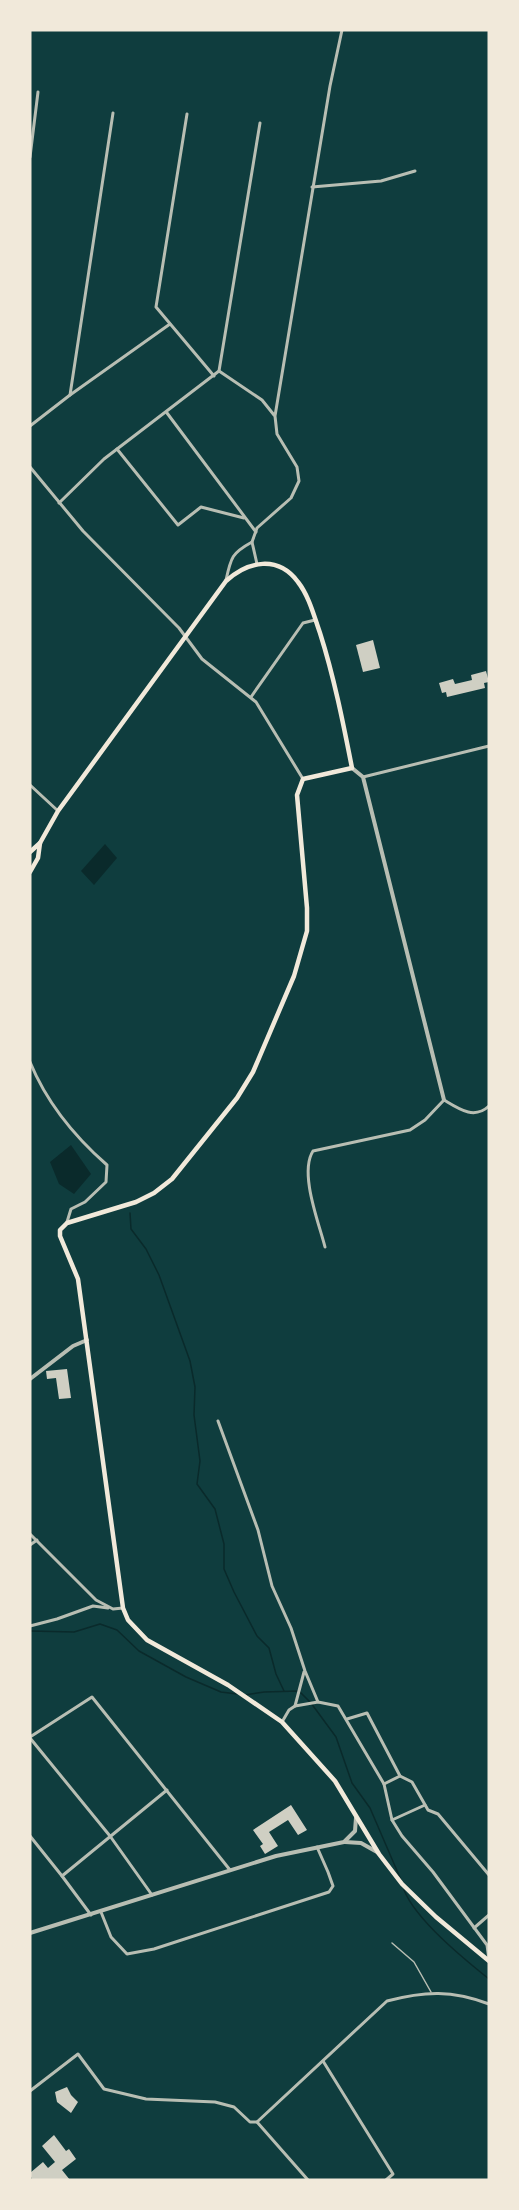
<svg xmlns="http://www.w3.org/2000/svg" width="519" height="2210" font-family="Rubik,sans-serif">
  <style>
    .water { fill: #0a2a2b }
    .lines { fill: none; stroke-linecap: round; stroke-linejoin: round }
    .stream { stroke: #0a2a2b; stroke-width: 1.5 }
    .building { fill: #cfcfc3 }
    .service { stroke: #b8beb3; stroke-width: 1.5 }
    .minor { stroke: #b8beb3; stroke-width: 3 }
    .tertiary { stroke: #b8beb3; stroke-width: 4 }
    .secondary { stroke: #f1e9da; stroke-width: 4.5 }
  </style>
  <rect width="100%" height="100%" fill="#0f3d3e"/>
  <g class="water">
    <polygon points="105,844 117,858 94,885 81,871"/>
    <polygon points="71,1145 91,1174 74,1194 59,1184 50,1162"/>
  </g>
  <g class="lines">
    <g class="stream">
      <polyline points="130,1213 131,1229 146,1249 159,1275 190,1361 195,1387 194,1415 200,1461 197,1484 215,1509 224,1544 224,1569 234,1592 257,1636 269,1648 276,1674 284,1691"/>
      <polyline points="30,1631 74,1632 100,1624 117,1630 139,1651 186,1677 221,1692 237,1694"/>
      <polyline points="244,1695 264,1692 299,1691 311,1703 336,1737 352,1783 370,1808 401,1880"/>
      <path d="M404,1890C416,1920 464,1959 489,1979"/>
    </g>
  </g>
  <g class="building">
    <polygon points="373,640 380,668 363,672 356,645"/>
    <polygon points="486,671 489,682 484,683 485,688 447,697 446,692 442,693 439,683 453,679 455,684 472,680 471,675"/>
    <polygon points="67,1369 71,1398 59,1399 56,1378 47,1379 46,1371"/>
    <polygon points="291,1805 307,1830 298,1835 288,1820 269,1832 278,1846 265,1854 260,1846 263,1844 253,1830"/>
    <polygon points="67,2087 71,2095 78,2102 71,2113 57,2102 55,2092"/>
    <polygon points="54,2135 66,2151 69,2149 76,2159 62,2170 70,2180 32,2180 30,2173 43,2162 48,2168 55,2162 42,2146"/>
  </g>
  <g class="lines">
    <polyline class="service" points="392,1943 414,1962 431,1992"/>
    <g class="minor">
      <polyline points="187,114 156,307 214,376"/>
      <polyline points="30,157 38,92"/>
      <polyline points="312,187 381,181 415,171"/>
      <polyline points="219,371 262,400 274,415"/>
      <polyline points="70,395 113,113"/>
      <polyline points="167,413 256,532"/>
      <polyline points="30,426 70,395 170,324"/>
      <polyline points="117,449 178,525 201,507 244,518"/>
      <polyline points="30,467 83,531 179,628 202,659 256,702 303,779"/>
      <polyline points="59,503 104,459 219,371 260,123"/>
      <polyline points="257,564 252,542 257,528 291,498 299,481 297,467 277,434 275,416 330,86 342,30"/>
      <path d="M226,580C231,557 232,553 252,542"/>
      <polyline points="251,697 303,623 315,620"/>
      <polyline points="363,777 489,746"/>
      <polyline points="30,785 57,810"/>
      <path d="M30,1062C46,1101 75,1137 107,1165L106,1182L85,1202L71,1209L67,1222"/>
      <path d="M325,1247C319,1223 299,1173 313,1151L410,1130L425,1120L444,1100C459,1109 474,1120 489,1106"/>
      <polyline points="218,1421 258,1530 272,1586 291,1628 305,1671 318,1702 338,1706 384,1784 392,1820 402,1836 433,1872 487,1945 489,1960"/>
      <polyline points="30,1534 96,1600 113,1609 123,1608"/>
      <polyline points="30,1545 37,1540"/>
      <polyline points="30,1626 57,1619 93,1606 108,1608"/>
      <polyline points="304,1672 295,1706 318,1702"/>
      <polyline points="347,1719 367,1713 400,1776 412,1782 428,1810 438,1814 489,1875"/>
      <polyline points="282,1722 289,1710 295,1706"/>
      <polyline points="30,1737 92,1697 230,1870"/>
      <polyline points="30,1738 110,1836 152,1895"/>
      <polyline points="384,1784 400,1776"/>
      <polyline points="392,1820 425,1805"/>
      <polyline points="30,1836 62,1876 91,1915"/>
      <polyline points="62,1876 167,1790"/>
      <polyline points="101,1912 111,1937 127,1954 154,1949 329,1892 333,1886 328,1872 317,1847"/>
      <polyline points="474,1928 489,1915"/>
      <polyline points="323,2061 393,2174 386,2180"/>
      <polyline points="30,2091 78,2054 104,2089 146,2099 215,2102 234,2107 250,2122 257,2122 308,2180"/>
      <path d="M257,2122L387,2001C425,1991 452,1990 489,2004"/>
    </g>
    <g class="tertiary">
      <polyline points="352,768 363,777 444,1100"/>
      <polyline points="30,1379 73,1346 87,1340"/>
      <polyline points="345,1842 361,1843 377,1852"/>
      <polyline points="30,1933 276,1856 344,1842 355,1831 356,1818"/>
    </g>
    <g class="secondary">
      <polyline points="30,852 40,843"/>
      <path d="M30,872L38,858L40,843L58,811L226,581C248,561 278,555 298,582C309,596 314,616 320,633C334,677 343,722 352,768L303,779L297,795L307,908V931L294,976L253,1072L237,1098L172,1179L154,1193L136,1202L67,1223L60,1230V1236L78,1279L123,1608L128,1620L147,1640L228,1685L282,1722L335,1781L379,1854L402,1884L436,1917L489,1961"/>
    </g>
  </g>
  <rect width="519" height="2210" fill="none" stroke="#f1e9da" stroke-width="63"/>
</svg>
